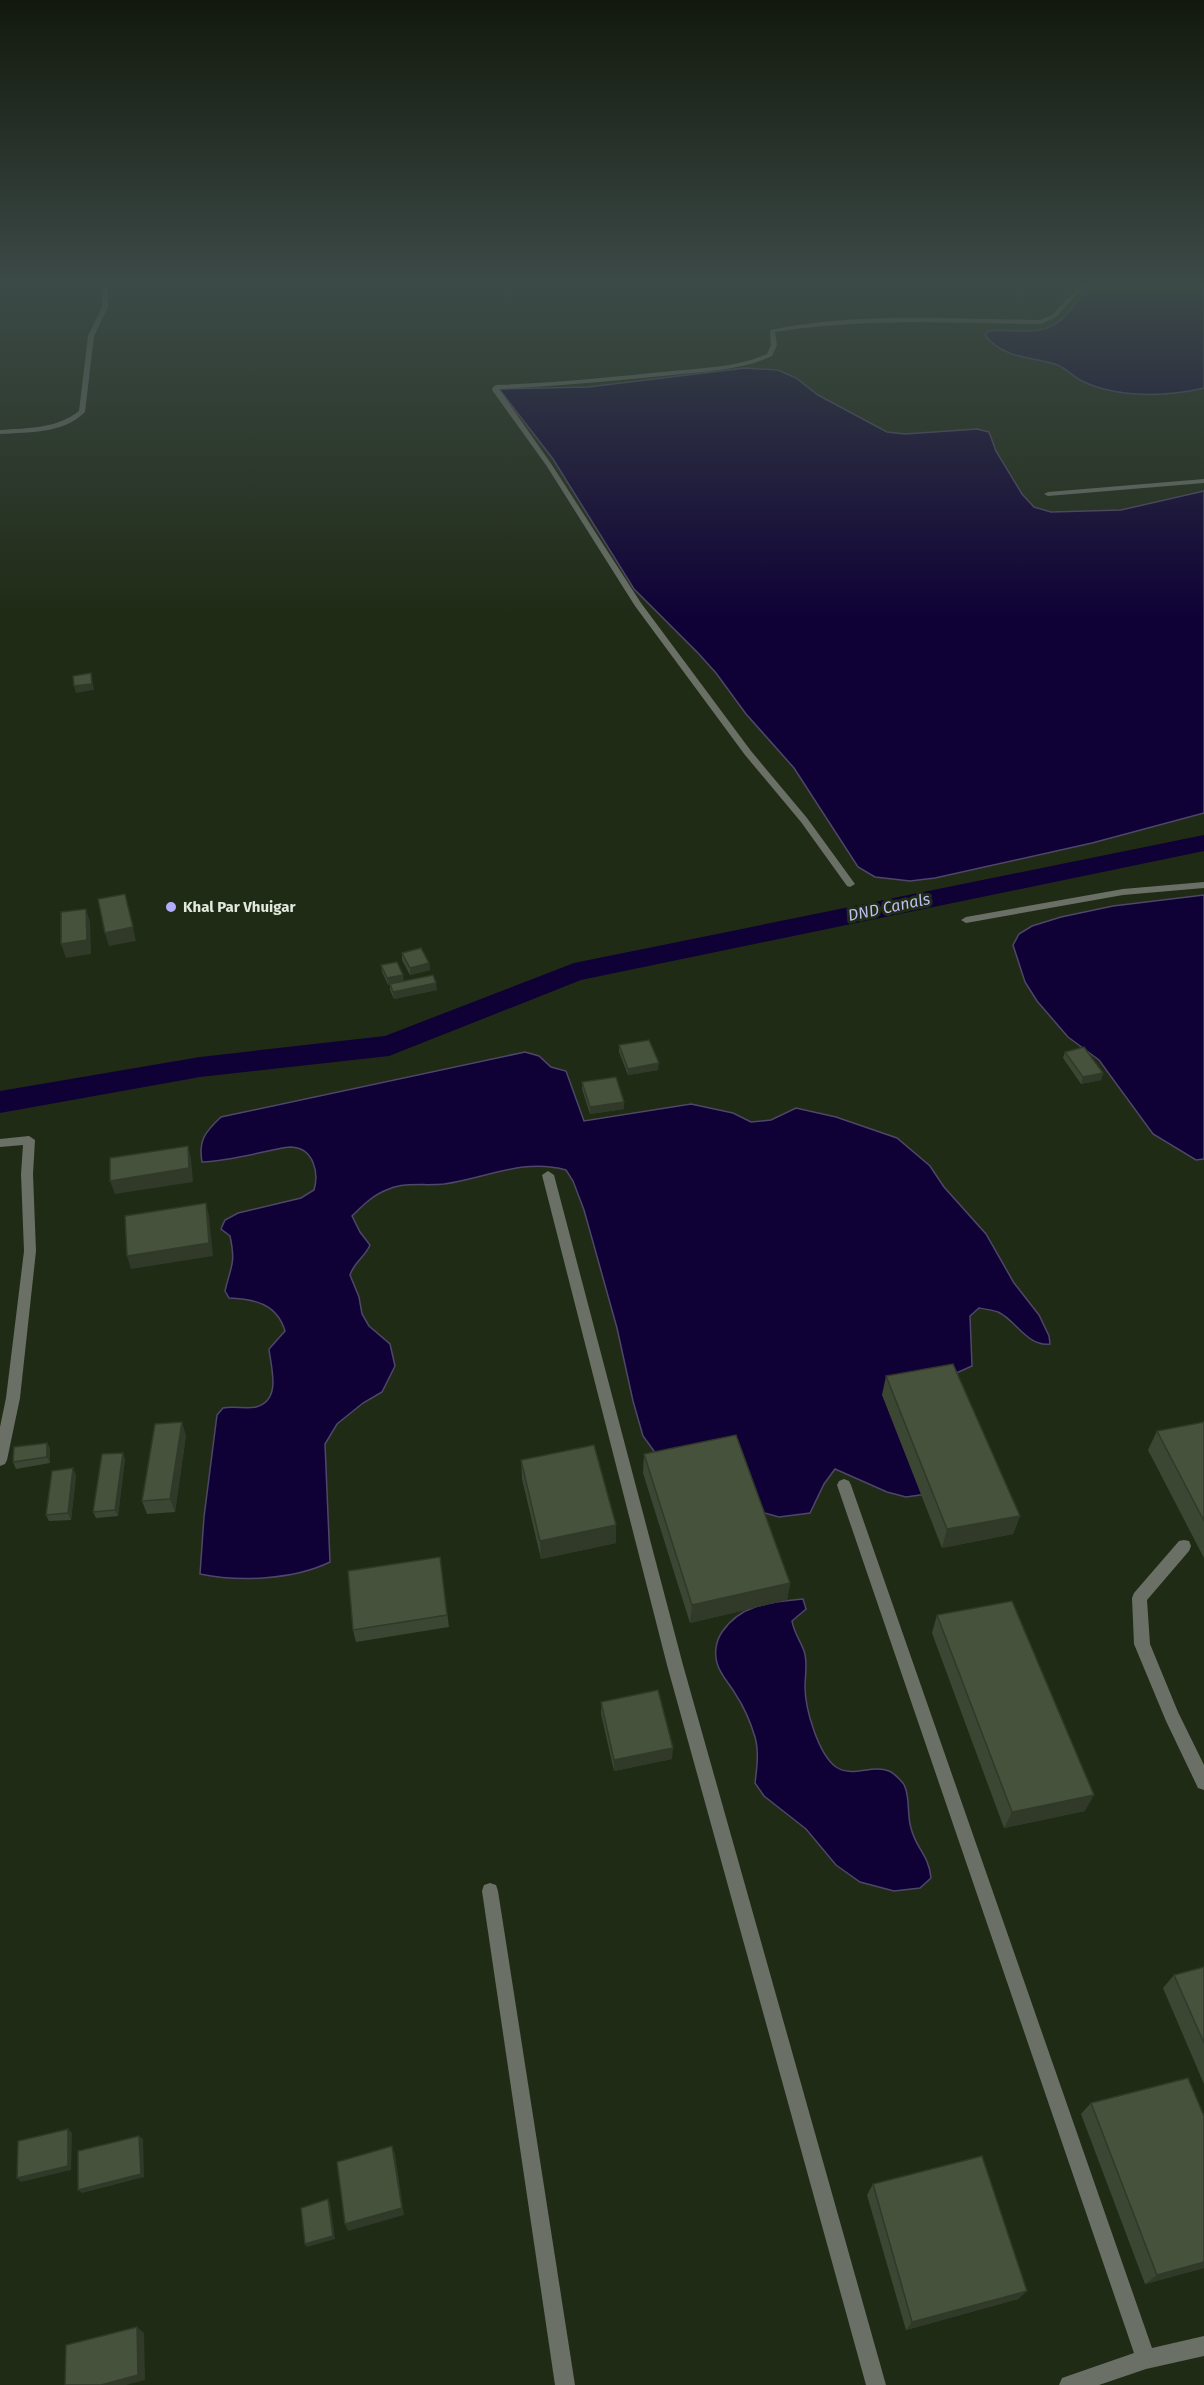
<svg xmlns="http://www.w3.org/2000/svg" width="1204" height="2385" font-family="'Fira Sans',sans-serif">
  <style>
    .water { fill: #0f0136; stroke: #4e4768; stroke-width: 1.5 }
    .lines { fill: none; stroke-linecap: round; stroke-linejoin: round }
    .canal { fill: #0f0136; fill-rule: evenodd }
    .minor { fill: #6a7066; fill-rule: evenodd }
    .wall { fill: #3c4733 }
    .shaded-wall { fill: #313929 }
    .building { fill: #46523b; stroke: #313929; stroke-width: 1.5 }
    .poi-dot { fill: #b0aefa; stroke: #202b16; stroke-width: 2 }
    .labels { text-anchor: middle; dominant-baseline: central; stroke-width: 6; stroke-linejoin: round; paint-order: stroke }
    .poi-label { font-size: 15px; font-weight: bold; fill: #e2e9dc; stroke: #202b16; text-anchor: start }
    .water-label { font-size: 16px; font-style: italic; fill: #bebef3; stroke: #202b16 }
  </style>
  <rect width="100%" height="100%" fill="#202b16"/>
  <g class="water">
    <path d="M1094,284H1204V388C1167,397 1116,398 1082,381C1072,376 1065,367 1055,364C1028,356 1004,359 985,335L988,331C1012,328 1042,338 1062,319C1073,309 1082,293 1094,284Z"/>
    <polygon points="745,368 778,370 796,378 818,395 887,432 905,434 977,429 989,432 996,451 1022,494 1034,507 1051,512 1121,510 1204,491 1204,813 1092,843 935,878 910,881 875,877 858,867 794,768 746,714 716,673 698,653 634,589 553,459 499,389 588,387"/>
    <polygon points="1204,895 1204,1159 1196,1160 1153,1134 1099,1060 1068,1037 1037,1001 1025,982 1013,945 1019,934 1032,926 1061,917 1113,906"/>
    <path d="M525,1052L539,1056L551,1067L566,1071L584,1121L691,1104L733,1113L751,1122L771,1120L796,1108L836,1117L897,1138L930,1166L944,1187L986,1234L1014,1283L1039,1315L1049,1336L1050,1344C1027,1347 1016,1320 998,1312C992,1310 985,1309 979,1308L970,1316L972,1366L954,1374L934,1493L906,1497L887,1492L835,1469L824,1484L810,1513L779,1517L761,1512L659,1458L643,1436L633,1401L617,1328L584,1210L573,1181L566,1170C523,1158 486,1178 444,1184C426,1186 405,1182 389,1189C374,1194 363,1205 352,1216L360,1232L370,1245C365,1257 354,1262 350,1275L359,1297L362,1314L369,1326L390,1344L395,1366L382,1392L363,1403L337,1424L325,1444L330,1562C293,1580 239,1582 200,1574L204,1517L217,1415L223,1408C232,1406 248,1409 256,1407C282,1400 271,1368 269,1349L285,1331C277,1304 255,1299 229,1298L225,1291C231,1265 236,1264 230,1236L221,1229L225,1220L238,1213L301,1198L314,1190C319,1173 314,1148 291,1147C284,1147 275,1150 268,1151C246,1156 224,1161 202,1162C198,1140 206,1131 221,1117Z"/>
    <path d="M803,1599L806,1609L792,1621C794,1633 800,1640 804,1651C808,1662 805,1675 805,1687C805,1708 818,1754 836,1767C852,1778 872,1764 889,1771C894,1773 904,1783 905,1787C910,1799 907,1816 911,1828C916,1849 929,1855 931,1878L920,1888L894,1891L860,1882L836,1865L806,1829L764,1796L755,1783C757,1768 759,1751 755,1737C751,1724 744,1707 736,1695C730,1684 720,1675 717,1663C714,1653 716,1641 722,1632C741,1604 771,1602 803,1599Z"/>
  </g>
  <g class="lines">
    <polygon class="canal" points="1204,835 1204,851 581,980 389,1056 200,1077 0,1113 0,1091 200,1057 385,1036 574,963"/>
    <g class="minor">
      <path d="M102,284H108V307L94,336L85,412C63,434 29,432 0,434V430C28,428 56,429 79,411L88,336L102,307Z"/>
      <path d="M1081,284H1087L1056,317L1041,324C952,323 863,318 775,332L777,345L772,356C742,370 706,371 673,375C615,381 557,386 499,389L552,465L641,603L751,751L807,818L855,884L850,887L847,886L801,822L745,755L635,606L546,465L492,390L493,387L496,385C555,383 613,377 672,371C703,368 738,367 767,354L771,345L770,330C858,312 951,319 1040,320L1052,315Z"/>
      <polygon points="1204,479 1204,483 1048,496 1044,494 1048,492"/>
      <polygon points="1204,882 1204,888 1123,895 966,923 961,920 966,917 1123,889"/>
      <polygon points="29,1136 35,1140 33,1174 36,1251 20,1398 7,1460 5,1464 0,1466 0,1427 6,1398 24,1251 21,1174 23,1145 0,1147 0,1139"/>
      <polygon points="548,1171 554,1175 683,1665 886,2385 866,2385 667,1665 542,1175"/>
      <polygon points="844,1479 849,1481 851,1485 1152,2348 1204,2336 1204,2356 1146,2369 1099,2385 1059,2385 1062,2378 1134,2353 837,1485 839,1481"/>
      <polygon points="1184,1540 1189,1541 1191,1546 1189,1551 1147,1600 1150,1644 1178,1712 1204,1765 1204,1790 1198,1788 1166,1721 1134,1644 1132,1598 1134,1593 1179,1541"/>
      <polygon points="490,1883 496,1885 498,1891 575,2385 555,2385 482,1891 484,1885"/>
    </g>
  </g>
  <g class="wall">
    <polygon points="267,284 298,284 298,285 268,286"/>
    <polygon points="402,953 429,963 430,970 410,975 402,960"/>
    <polygon points="381,965 404,981 437,990 394,999 390,990 390,985 388,985 382,972"/>
    <polygon points="619,1045 658,1070 628,1075 619,1052"/>
    <polygon points="1065,1052 1103,1073 1101,1080 1081,1084 1063,1058"/>
    <polygon points="582,1082 624,1109 590,1114 582,1089"/>
    <polygon points="886,1376 1020,1516 1013,1534 942,1548 882,1395"/>
    <polygon points="1204,1422 1204,1558 1148,1450 1157,1431"/>
    <polygon points="186,1435 175,1512 147,1514 142,1501"/>
    <polygon points="47,1443 50,1449 50,1463 16,1469 13,1462"/>
    <polygon points="644,1454 790,1583 787,1600 690,1623 643,1473"/>
    <polygon points="125,1459 118,1516 96,1518 93,1512"/>
    <polygon points="521,1460 616,1543 541,1559 522,1479"/>
    <polygon points="76,1475 71,1520 49,1521 46,1515"/>
    <polygon points="440,1557 449,1627 356,1642 353,1630"/>
    <polygon points="937,1615 1085,1811 1004,1828 932,1633"/>
    <polygon points="601,1702 672,1759 614,1771 601,1714"/>
    <polygon points="1204,1967 1204,2084 1163,1988 1174,1975"/>
    <polygon points="1091,2103 1204,2116 1204,2268 1145,2284 1081,2114"/>
    <polygon points="873,2184 1027,2291 1018,2299 906,2330 867,2195"/>
  </g>
  <g class="shaded-wall">
    <polygon points="91,673 94,690 76,693 74,686"/>
    <polygon points="125,894 136,941 109,946 105,933"/>
    <polygon points="86,909 90,922 91,954 66,958 61,944"/>
    <polygon points="429,963 430,970 410,975 410,968"/>
    <polygon points="403,975 404,982 388,985 387,978"/>
    <polygon points="436,983 437,990 394,999 393,992"/>
    <polygon points="659,1063 658,1070 628,1075 628,1069"/>
    <polygon points="1103,1073 1101,1080 1081,1084 1083,1077"/>
    <polygon points="624,1102 624,1109 590,1114 590,1107"/>
    <polygon points="188,1146 191,1159 193,1182 115,1194 110,1181"/>
    <polygon points="206,1203 209,1216 213,1256 131,1269 127,1256"/>
    <polygon points="182,1422 186,1435 175,1512 170,1499"/>
    <polygon points="47,1443 50,1449 50,1463 47,1457"/>
    <polygon points="123,1453 125,1459 118,1516 115,1510"/>
    <polygon points="73,1468 76,1475 71,1520 68,1513"/>
    <polygon points="1020,1516 1013,1534 942,1548 947,1529"/>
    <polygon points="616,1525 616,1543 541,1559 540,1541"/>
    <polygon points="790,1583 787,1600 690,1623 692,1605"/>
    <polygon points="673,1748 672,1759 614,1771 614,1760"/>
    <polygon points="1094,1795 1085,1811 1004,1828 1012,1812"/>
    <polygon points="68,2129 72,2133 71,2170 21,2182 17,2178"/>
    <polygon points="139,2136 143,2139 144,2177 82,2193 78,2190"/>
    <polygon points="392,2146 395,2154 404,2215 348,2231 345,2224"/>
    <polygon points="328,2199 330,2203 335,2239 307,2247 305,2244"/>
    <polygon points="1204,2262 1204,2268 1145,2284 1157,2275"/>
    <polygon points="1027,2291 1018,2299 906,2330 912,2322"/>
    <polygon points="137,2327 144,2333 145,2380 126,2385 101,2385"/>
  </g>
  <g class="building">
    <polygon points="91,673 92,684 74,686 73,676"/>
    <polygon points="125,894 133,927 105,933 98,899"/>
    <polygon points="86,909 87,940 61,944 61,912"/>
    <polygon points="421,948 429,963 410,968 402,953"/>
    <polygon points="397,962 403,975 387,978 381,965"/>
    <polygon points="433,975 436,983 393,992 390,984"/>
    <polygon points="649,1040 659,1063 628,1069 619,1045"/>
    <polygon points="1084,1047 1103,1073 1083,1077 1065,1052"/>
    <polygon points="616,1077 624,1102 590,1107 582,1082"/>
    <polygon points="188,1146 189,1168 110,1181 110,1158"/>
    <polygon points="206,1203 209,1243 127,1256 125,1216"/>
    <polygon points="953,1364 1020,1516 947,1529 886,1376"/>
    <polygon points="182,1422 170,1499 142,1501 155,1424"/>
    <polygon points="1204,1422 1204,1521 1157,1431"/>
    <polygon points="736,1435 790,1583 692,1605 644,1454"/>
    <polygon points="47,1443 47,1457 13,1462 14,1447"/>
    <polygon points="594,1445 616,1525 540,1541 521,1460"/>
    <polygon points="123,1453 115,1510 93,1512 102,1454"/>
    <polygon points="73,1468 68,1513 46,1515 52,1471"/>
    <polygon points="440,1557 447,1615 353,1630 348,1571"/>
    <polygon points="1012,1601 1094,1795 1012,1812 937,1615"/>
    <polygon points="658,1690 673,1748 614,1760 601,1702"/>
    <polygon points="1204,1967 1204,2043 1174,1975"/>
    <polygon points="1188,2078 1204,2116 1204,2262 1157,2275 1091,2103"/>
    <polygon points="68,2129 68,2166 17,2178 18,2141"/>
    <polygon points="139,2136 141,2174 78,2190 78,2151"/>
    <polygon points="392,2146 402,2208 345,2224 337,2162"/>
    <polygon points="982,2156 1027,2291 912,2322 873,2184"/>
    <polygon points="328,2199 333,2236 305,2244 301,2208"/>
    <polygon points="137,2327 138,2375 101,2385 65,2385 66,2345"/>
  </g>
  <linearGradient id="sky" x2="0" y2="1"><stop stop-color="#12180c"/><stop offset="0.46" stop-color="#3c4a47"/><stop offset="1" stop-color="#3c4a47" stop-opacity="0"/></linearGradient>
  <rect width="1204" height="618" fill="url(#sky)"/>
  <circle class="poi-dot" cx="171" cy="907" r="6"/>
  <g class="labels">
    <g class="poi-label">
      <text x="183" y="907">Khal Par Vhuigar</text>
    </g>
    <g class="water-label">
      <text transform="translate(889 907) rotate(-12)">DND Canals</text>
    </g>
  </g>
</svg>
